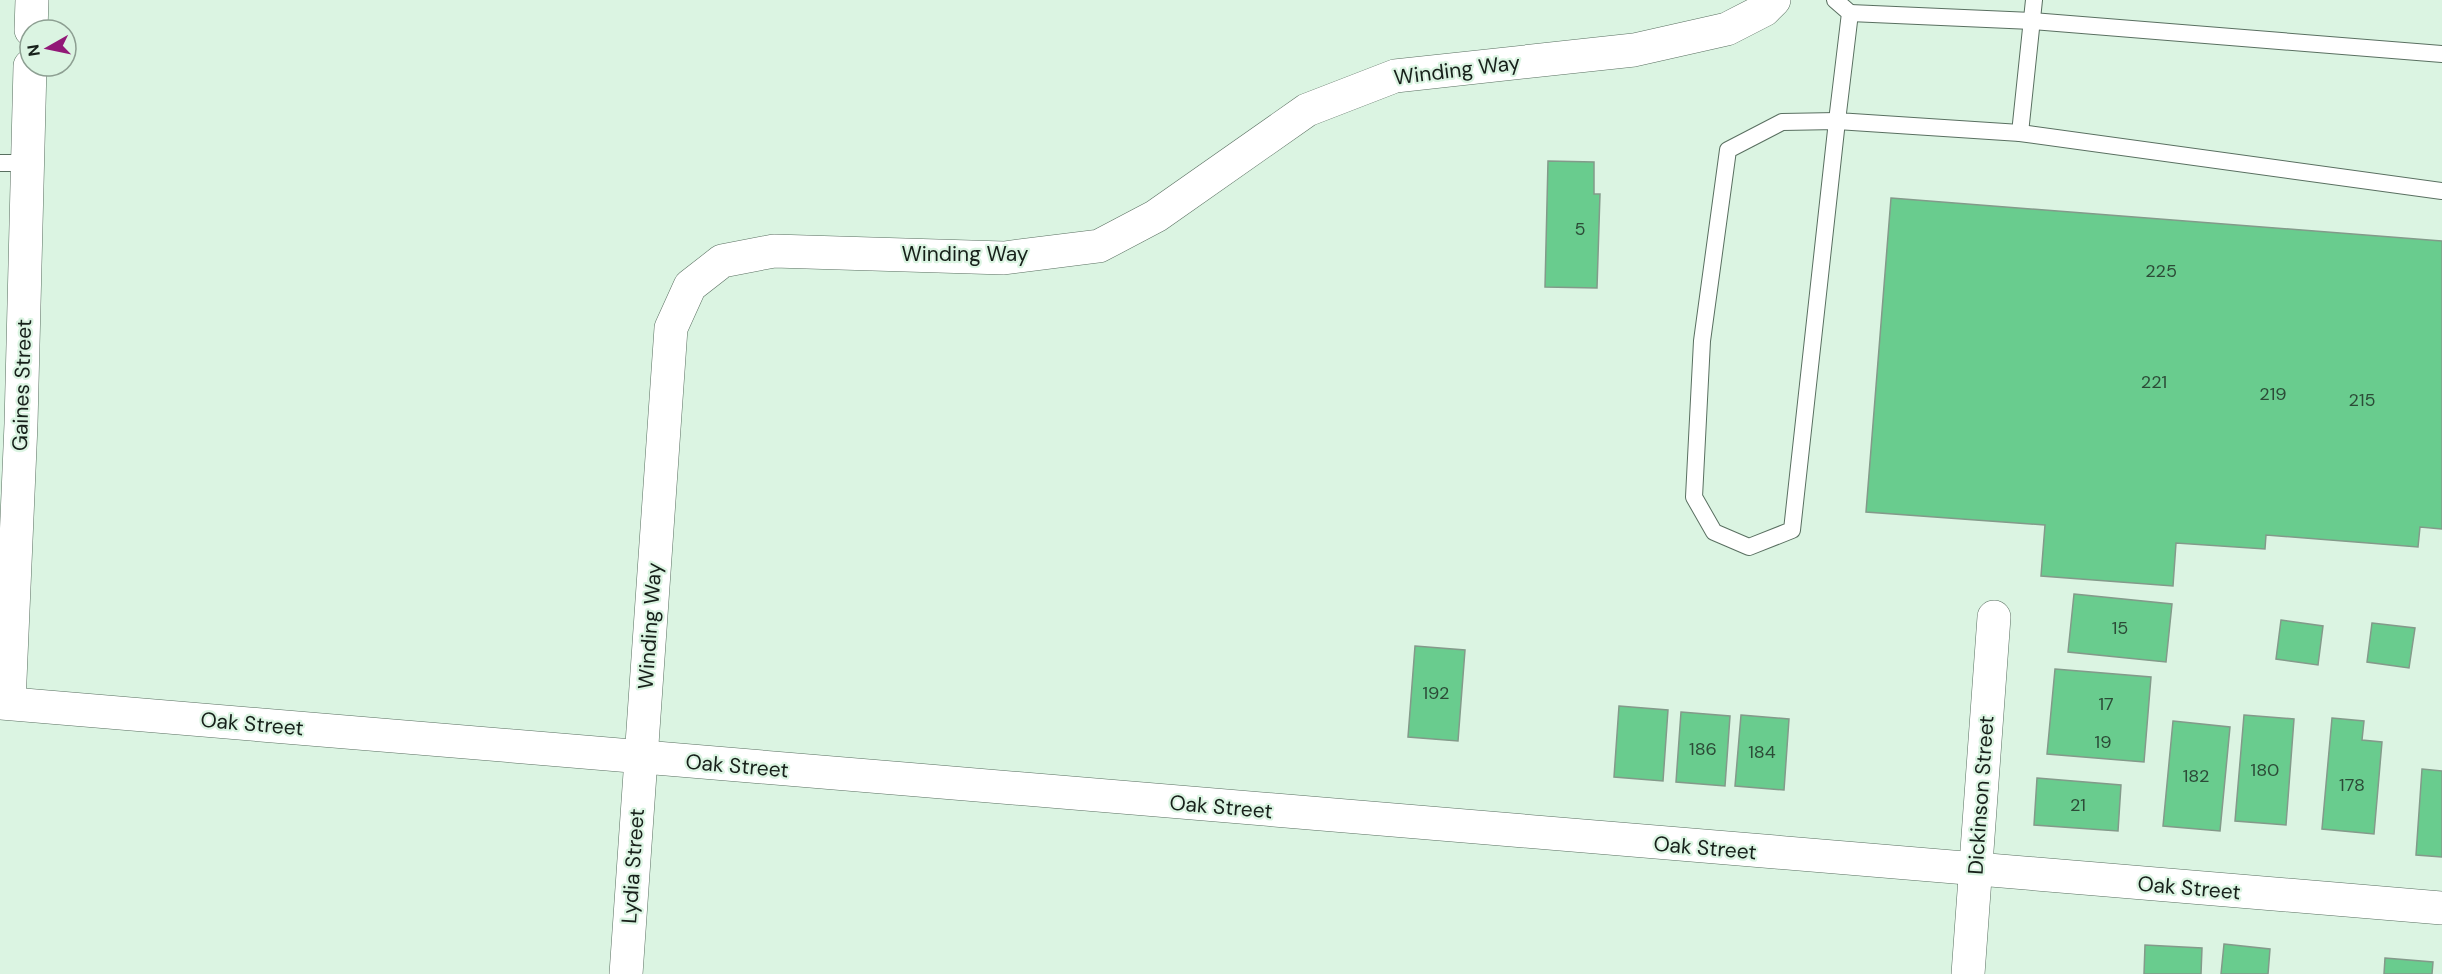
<svg xmlns="http://www.w3.org/2000/svg" width="2442" height="974" font-family="'DM Sans',sans-serif">
  <style>
    .building { fill: #69cc8e; stroke: #839a8a; stroke-width: 1.5 }
    .lines { fill: none; stroke-linecap: round; stroke-linejoin: round }
    .lane-casing { stroke: #596f60; stroke-width: 18 }
    .street-casing { stroke: #596f60; stroke-width: 34 }
    .lane { stroke: #fff; stroke-width: 16 }
    .street { stroke: #fff; stroke-width: 33 }
    .labels { text-anchor: middle; dominant-baseline: central; stroke-width: 4.5; stroke-linejoin: round; paint-order: stroke }
    .number-label { font-size: 18px; fill: #2c4b37 }
    .street-label { font-size: 21px; fill: #17201a; stroke: #dbf4e2 }
  </style>
  <rect width="100%" height="100%" fill="#dbf4e2"/>
  <g class="building">
    <polygon points="1548,161 1594,162 1594,194 1600,194 1597,288 1545,287"/>
    <polygon points="1891,198 2442,241 2442,529 2420,527 2418,547 2266,535 2265,549 2176,543 2173,586 2041,576 2045,525 1866,512"/>
    <polygon points="2074,594 2172,604 2166,662 2068,652"/>
    <polygon points="2281,620 2323,626 2318,665 2276,659"/>
    <polygon points="2372,623 2415,628 2409,668 2367,662"/>
    <polygon points="1415,646 1465,650 1458,741 1408,737"/>
    <polygon points="2055,669 2151,677 2144,762 2047,754"/>
    <polygon points="1619,706 1668,710 1663,781 1614,777"/>
    <polygon points="1681,712 1730,716 1725,786 1676,782"/>
    <polygon points="1741,715 1789,719 1784,790 1735,786"/>
    <polygon points="2244,715 2294,719 2286,825 2235,821"/>
    <polygon points="2332,718 2364,721 2362,740 2382,742 2374,834 2322,829"/>
    <polygon points="2173,721 2230,727 2220,831 2163,826"/>
    <polygon points="2422,769 2442,771 2442,857 2416,855"/>
    <polygon points="2037,778 2121,785 2118,831 2034,825"/>
    <polygon points="2224,944 2270,949 2268,974 2221,974"/>
    <polygon points="2145,945 2202,948 2201,974 2144,974"/>
    <polygon points="2385,958 2433,962 2432,974 2384,974"/>
  </g>
  <g class="lines">
    <g class="lane-casing">
      <g id="lane">
        <polyline points="1835,0 1850,13 1837,121 2020,133 2034,0"/>
        <polyline points="1850,13 2032,21 2442,54"/>
        <polygon points="1837,121 1792,530 1749,547 1714,532 1694,497 1702,341 1728,150 1782,122"/>
        <polyline points="2020,133 2442,191"/>
        <polyline points="0,163 28,163"/>
      </g>
    </g>
    <g class="street-casing">
      <g id="street">
        <polyline points="31,30 32,0"/>
        <polyline points="0,703 2442,908"/>
        <polyline points="9,703 21,424 30,66"/>
        <polyline points="626,974 671,328 690,286 722,261 774,251 1004,258 1099,246 1156,216 1307,110 1395,76 1634,50 1727,29 1764,10 1774,0"/>
        <polyline points="1968,974 1994,617"/>
      </g>
    </g>
    <use href="#lane" class="lane"/>
    <use href="#street" class="street"/>
  </g>
  <g class="labels">
    <g class="number-label">
      <text x="1580" y="229">5</text>
      <text x="2161" y="271">225</text>
      <text x="2154" y="382">221</text>
      <text x="2273" y="394">219</text>
      <text x="2362" y="400">215</text>
      <text x="2120" y="628">15</text>
      <text x="1436" y="693">192</text>
      <text x="2106" y="704">17</text>
      <text x="2103" y="742">19</text>
      <text x="1703" y="749">186</text>
      <text x="1762" y="752">184</text>
      <text x="2265" y="770">180</text>
      <text x="2196" y="776">182</text>
      <text x="2352" y="785">178</text>
      <text x="2078" y="805">21</text>
    </g>
    <g class="street-label">
      <text transform="translate(1457 70) rotate(-7)">Winding Way</text>
      <text x="965" y="254">Winding Way</text>
      <text transform="translate(22 385) rotate(-88)">Gaines Street</text>
      <text transform="translate(650 626) rotate(-86)">Winding Way</text>
      <text transform="translate(252 724) rotate(5)">Oak Street</text>
      <text transform="translate(737 766) rotate(5)">Oak Street</text>
      <text transform="translate(1981 795) rotate(-86)">Dickinson Street</text>
      <text transform="translate(1221 807) rotate(5)">Oak Street</text>
      <text transform="translate(1705 848) rotate(5)">Oak Street</text>
      <text transform="translate(633 866) rotate(-86)">Lydia Street</text>
      <text transform="translate(2189 888) rotate(5)">Oak Street</text>
    </g>
  </g>
  <g transform="translate(48 48) rotate(261)"><circle r="28" fill="#dbf4e2" stroke="#8d9f92" stroke-width="1.5"/>
  <path d="M0-4.5L10 22L0 15L-10 22Z" fill="#921977"/>
  <text y="-9" font-size="16" font-weight="bold" text-anchor="middle" fill="#17201a">N</text>
  </g>
</svg>
